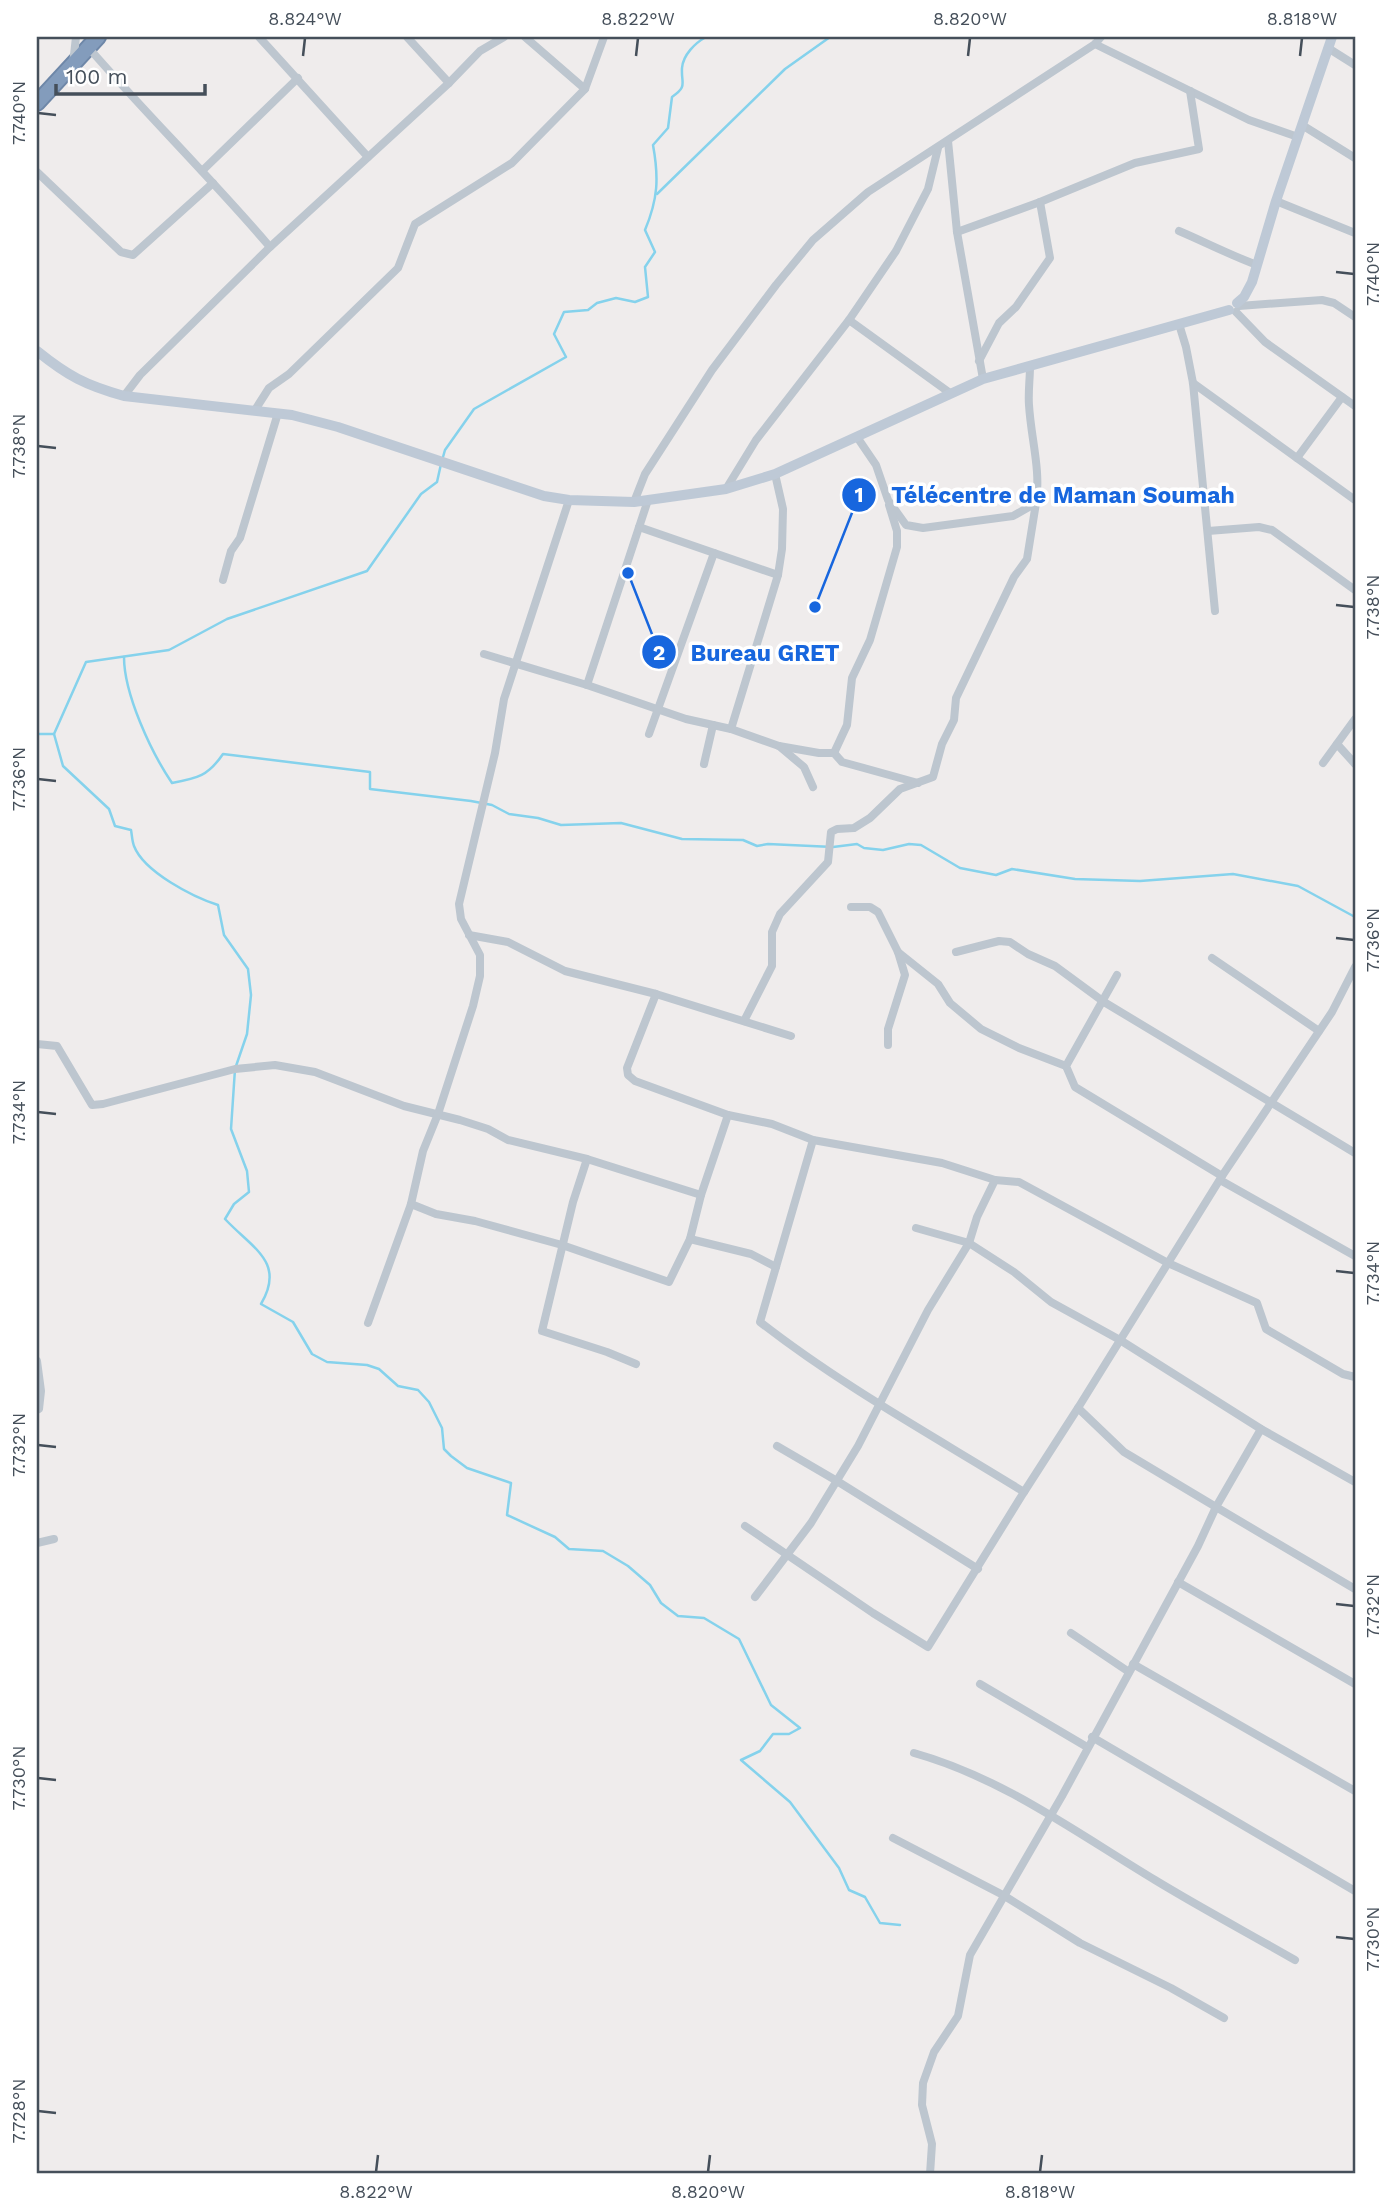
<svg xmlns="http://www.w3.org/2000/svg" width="1392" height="2211" font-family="'Work Sans',sans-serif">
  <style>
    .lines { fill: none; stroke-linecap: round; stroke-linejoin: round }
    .stream { stroke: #85d2ec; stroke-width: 2.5 }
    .highway-casing { stroke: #6e87a8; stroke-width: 18 }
    .street { stroke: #bdc6cf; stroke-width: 8 }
    .secondary { stroke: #bec9d6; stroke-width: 10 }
    .highway { stroke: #839cbc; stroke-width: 14 }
    .ticks { fill: none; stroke: #454f5a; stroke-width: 2.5 }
    .leader { fill: none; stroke: #1766de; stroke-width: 2.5 }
    .callout-dot { fill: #1766de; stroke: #fff; stroke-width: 2.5 }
    .mark-label { font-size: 21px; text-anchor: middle; font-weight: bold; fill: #fff }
    .callout-label { font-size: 23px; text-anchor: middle; font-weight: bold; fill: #1766de; stroke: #fff; stroke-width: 7; stroke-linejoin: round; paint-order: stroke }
    .neatline { fill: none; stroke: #454f5a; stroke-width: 2.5 }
    .ticks-label { font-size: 18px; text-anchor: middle; fill: #454f5a }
  </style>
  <rect width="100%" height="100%" fill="#efecec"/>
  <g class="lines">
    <g class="stream">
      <polyline points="657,194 785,69 830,37"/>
      <path d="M443,457L445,450L474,409L566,357L554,334L564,312L588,310L597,303L616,298L635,302L648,297L645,267L655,252L645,230C658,199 659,178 653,145L668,128L672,97C688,86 681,84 682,68C683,55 695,43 706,37"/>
      <path d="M124,657C124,694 151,752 172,783C198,778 208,776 223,754L370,772V789L471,801L492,805L509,814L538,818L561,825L621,823L682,839L743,840L757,846L768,844L833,847L857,844L864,848L883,850L909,844L921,845L960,868L996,875L1012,869L1075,879L1140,881L1233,874L1298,886L1355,917"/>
      <polyline points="37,734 54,734 86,662 169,650 227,619 367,571 421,494 437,482 441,464"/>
      <path d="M54,734L63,766L109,809L115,826L131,830C132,835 132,841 134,846C144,872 193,897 218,905L224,935L248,969L251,995L247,1034L235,1069L231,1129L247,1171L249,1192L234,1204L225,1219C252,1248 286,1262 261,1304L293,1322L312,1354L327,1362L367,1365L379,1369L398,1386L418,1390L429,1402L442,1428L444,1449L451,1456L467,1468L511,1483L507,1515L555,1537L569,1549L603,1551L628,1566L650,1585L661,1603L678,1616L704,1618L739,1639L771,1705L800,1728L789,1734H773L760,1751L741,1760L790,1802L839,1868L849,1890L865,1897L880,1923L900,1925"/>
    </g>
    <g class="highway-casing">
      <polyline id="highway" points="37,103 98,37"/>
    </g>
    <g class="street">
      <polyline points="259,37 368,157"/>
      <polyline points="407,37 449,83"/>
      <polyline points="525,37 585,89"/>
      <polyline points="1095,44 1249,120 1298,137"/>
      <path d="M88,47C147,115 211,178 270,247"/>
      <polyline points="1328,48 1355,65"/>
      <polyline points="73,64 76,37"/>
      <polyline points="1302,125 1355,158"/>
      <polyline points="948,141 957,232 983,379"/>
      <polyline points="202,171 298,78"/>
      <polyline points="37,172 121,252 133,255 213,183"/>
      <polyline points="1276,201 1355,233"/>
      <path d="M1179,231C1205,242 1230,255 1257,265"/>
      <polyline points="957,232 1040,202 1135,163 1199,149 1190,91"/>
      <polyline points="1239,306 1322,300 1334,303 1355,317"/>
      <polyline points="1236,312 1265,342 1355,406"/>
      <polyline points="849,320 950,393"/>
      <polyline points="1179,324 1186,347 1193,383 1215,611"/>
      <polyline points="979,361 999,323 1016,307 1050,258 1040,202"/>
      <polyline points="1193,383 1355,500"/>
      <polyline points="124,396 140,375 270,247 449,83 480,51 504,37"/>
      <polyline points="255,410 269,388 289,374 398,268 415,224 512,163 585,89 604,37"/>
      <path d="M857,437L876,465L888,500L906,525L923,528L1013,516L1036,503C1041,469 1031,439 1029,405C1028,392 1030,379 1030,366"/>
      <polyline points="1297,458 1342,397"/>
      <polyline points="726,489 756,440 849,320 896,251 928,189 938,148"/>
      <polyline points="634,502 645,474 712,370 776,285 813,240 868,192 1095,44 1101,37"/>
      <polyline points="639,527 778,575"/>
      <polyline points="1208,531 1259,527 1272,530 1355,590"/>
      <polyline points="223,580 231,551 240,538 278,413"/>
      <polyline points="484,654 587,685 686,719 731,729 778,575 782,549 783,509 775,474"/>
      <polyline points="587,685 648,500"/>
      <polyline points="731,729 779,746 804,767 813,787"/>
      <polyline points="649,734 714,553"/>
      <polyline points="1337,744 1355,764"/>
      <polyline points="779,746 819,753 834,753 847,725 852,678 870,640 897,547 897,531 889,505"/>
      <polyline points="834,753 842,762 918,783"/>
      <polyline points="1323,763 1355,719"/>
      <polyline points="704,764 713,725"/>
      <polyline points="851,907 870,907 878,912 898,952 905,975 888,1029 888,1045"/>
      <polyline points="469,935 508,942 565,971 656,994 791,1036"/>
      <polyline points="898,952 938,984 950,1003 981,1029 1019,1048 1066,1066"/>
      <polyline points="956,952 999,941 1010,942 1028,954 1055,966 1104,1002 1355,1153"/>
      <polyline points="1212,958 1319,1031"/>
      <polyline points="1117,975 1066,1066 1075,1087 1222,1176"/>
      <polyline points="656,994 627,1068 628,1075 635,1081 728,1115"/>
      <polyline points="744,1021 772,966 772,932 780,914 828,862 831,832 837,829 854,828 870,818 900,789 933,777 942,744 954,720 956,698 1014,577 1027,559 1036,503"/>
      <polyline points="37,1044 57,1046 92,1105 103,1104 235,1069 275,1065 315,1072 404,1106 460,1120 488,1129 508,1140 587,1159 701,1195"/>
      <path d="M813,1140L760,1322C842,1386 935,1437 1024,1492L1078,1408"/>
      <polyline points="587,1159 573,1202 542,1331 607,1352 636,1364"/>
      <polyline points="995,1180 1019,1182 1168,1263 1257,1303 1266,1329 1343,1374 1355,1377"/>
      <polyline points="1220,1180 1355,1256"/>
      <polyline points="411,1204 436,1214 475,1221 562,1245 669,1282 690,1239 701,1195 728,1115 772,1124 813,1140 942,1163 995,1180 977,1217 969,1243 928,1310 858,1446 811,1523 755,1597"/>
      <polyline points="916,1228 969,1243 1014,1272 1051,1302 1120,1340 1261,1429 1355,1482"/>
      <polyline points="690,1239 751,1254 776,1267"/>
      <polyline points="368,1323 411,1204 423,1151 438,1114 473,1006 480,976 480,955 461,919 459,904 495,753 504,699 569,500"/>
      <polyline points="37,1361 41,1391 39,1409 37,1410"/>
      <polyline points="1261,1429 1216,1507 1355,1589"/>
      <polyline points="777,1446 837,1481 978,1569"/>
      <polyline points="745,1526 873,1613 928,1647 1024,1492"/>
      <polyline points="37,1543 54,1539"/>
      <polyline points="1178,1582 1355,1684"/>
      <polyline points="1071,1633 1129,1672"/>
      <polyline points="1133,1664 1355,1791"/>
      <polyline points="980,1684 1087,1747"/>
      <polyline points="1092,1737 1355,1891"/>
      <path d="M914,1753C1003,1778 1077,1833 1155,1880C1201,1908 1248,1933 1295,1960"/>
      <polyline points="893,1838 1003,1895 1080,1943 1171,1988 1224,2018"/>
      <polyline points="930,2174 932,2144 922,2105 923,2083 934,2052 958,2016 970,1955 1062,1796 1198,1546 1216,1507 1124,1452 1078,1408 1222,1176 1332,1012 1355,967"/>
    </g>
    <g class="secondary">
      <polyline points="1237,303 1244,297 1252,282 1276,201 1332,37"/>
      <path d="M37,351C68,376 85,385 124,396L292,415L338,427L544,496L569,500L634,502L726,489L775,474L983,379L1229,310"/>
    </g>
    <use href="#highway" class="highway"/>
  </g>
  <path class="ticks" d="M303,56L305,38M636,56L638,38M968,56L970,38M1300,56L1302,38M38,113L56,115M1336,272L1354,274M38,446L56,448M1336,605L1354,607M38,779L56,781M1336,938L1354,940M38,1112L56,1114M1336,1271L1354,1273M38,1445L56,1447M1336,1604L1354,1606M38,1778L56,1780M1336,1937L1354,1939M38,2111L56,2113M376,2172L378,2155M708,2172L710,2155M1040,2172L1042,2155"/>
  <path class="leader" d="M815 607L859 495M628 573L659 652"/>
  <g class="callout-dot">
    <circle cx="815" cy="607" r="7"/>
    <circle cx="628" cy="573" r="7"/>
    <circle cx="859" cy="495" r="18"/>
    <circle cx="659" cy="652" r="18"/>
  </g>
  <g class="mark-label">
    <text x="859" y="502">1</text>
    <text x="659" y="660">2</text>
  </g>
  <g class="callout-label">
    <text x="1063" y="503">Télécentre de Maman Soumah</text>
    <text x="765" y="661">Bureau GRET</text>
  </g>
  <rect width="1392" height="2211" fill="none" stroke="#ffffff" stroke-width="77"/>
  <path d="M56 84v10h149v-10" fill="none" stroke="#454f5a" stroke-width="3.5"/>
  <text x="66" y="84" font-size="21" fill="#454f5a" stroke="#ffffff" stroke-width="5" paint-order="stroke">100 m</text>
  <rect x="38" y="38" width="1316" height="2134" class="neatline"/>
  <g class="ticks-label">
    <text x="305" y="25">8.824°W</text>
    <text x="638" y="25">8.822°W</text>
    <text x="970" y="25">8.820°W</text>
    <text x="1302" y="25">8.818°W</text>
    <text transform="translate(19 113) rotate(-90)" y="6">7.740°N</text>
    <text transform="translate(1373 274) rotate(-90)" y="6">7.740°N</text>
    <text transform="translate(19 446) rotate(-90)" y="6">7.738°N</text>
    <text transform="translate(1373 607) rotate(-90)" y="6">7.738°N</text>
    <text transform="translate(19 779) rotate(-90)" y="6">7.736°N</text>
    <text transform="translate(1373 940) rotate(-90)" y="6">7.736°N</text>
    <text transform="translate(19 1112) rotate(-90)" y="6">7.734°N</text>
    <text transform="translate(1373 1273) rotate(-90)" y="6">7.734°N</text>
    <text transform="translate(19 1445) rotate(-90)" y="6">7.732°N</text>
    <text transform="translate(1373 1606) rotate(-90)" y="6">7.732°N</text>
    <text transform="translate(19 1778) rotate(-90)" y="6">7.730°N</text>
    <text transform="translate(1373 1939) rotate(-90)" y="6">7.730°N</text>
    <text transform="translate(19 2111) rotate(-90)" y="6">7.728°N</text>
    <text x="376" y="2198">8.822°W</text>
    <text x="708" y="2198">8.820°W</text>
    <text x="1040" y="2198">8.818°W</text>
  </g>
</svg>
